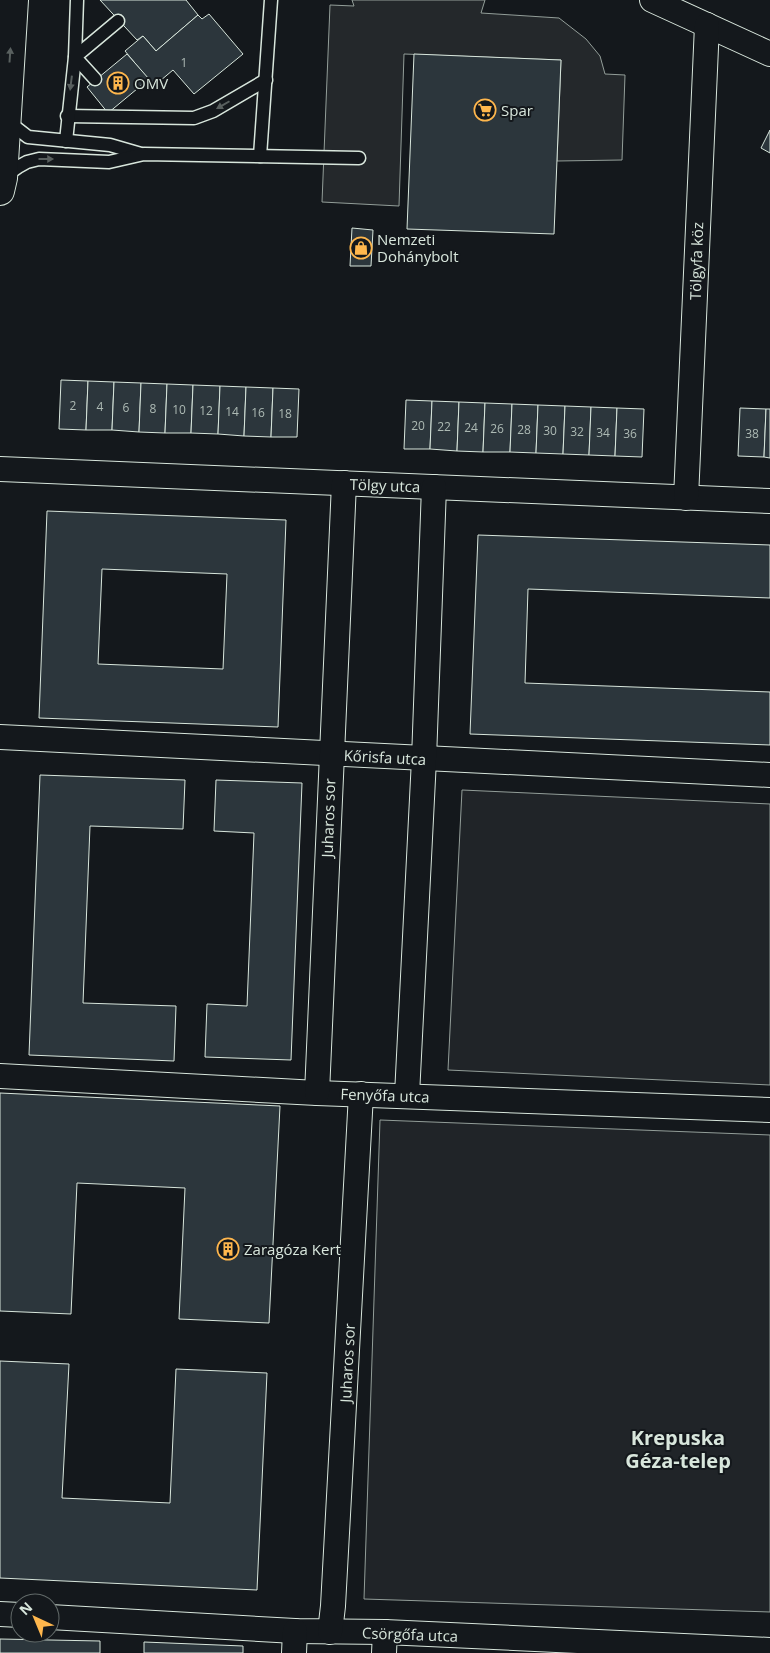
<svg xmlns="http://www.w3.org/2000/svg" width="770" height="1653" font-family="'Open Sans',sans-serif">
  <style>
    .green { fill: #202428; stroke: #939e99 }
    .parking { fill: #24282b; stroke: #939e99 }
    .building { fill: #2c363c; stroke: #d8e6dc; fill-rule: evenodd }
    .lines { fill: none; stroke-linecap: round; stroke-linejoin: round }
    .service-casing { stroke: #d8e6dc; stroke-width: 15 }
    .minor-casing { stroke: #d8e6dc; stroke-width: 26 }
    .tertiary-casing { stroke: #d8e6dc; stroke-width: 30 }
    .service { stroke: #14181c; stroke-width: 12 }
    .minor { stroke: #14181c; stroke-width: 24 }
    .tertiary { stroke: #14181c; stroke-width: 28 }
    .oneway { fill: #59605f }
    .labels { text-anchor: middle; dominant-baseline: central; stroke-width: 4; stroke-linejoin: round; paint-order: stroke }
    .number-label { font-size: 12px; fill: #adbab4 }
    .poi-label { font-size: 15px; fill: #d8e6dc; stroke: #14181c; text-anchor: start }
    .street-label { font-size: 15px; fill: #d8e6dc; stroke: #14181c }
    .district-label { font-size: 20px; font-weight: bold; fill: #d8e6dc; stroke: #14181c }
  </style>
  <rect width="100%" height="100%" fill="#14181c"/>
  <g class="green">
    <polygon points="462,790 770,804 770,1085 448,1070"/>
    <polygon points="380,1120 770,1135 770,1612 364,1599"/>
  </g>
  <polygon class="parking" points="352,0 485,0 481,13 559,18 586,39 600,56 605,74 625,75 622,160 557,161 561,60 404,54 399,206 322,202 330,5 354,6"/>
  <g class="building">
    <polygon points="100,0 186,0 198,15 156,51 143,36 137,40"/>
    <polygon points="209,14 243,54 194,94 173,70 154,86 125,51 143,36 156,51 198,15 202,19"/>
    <polygon points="127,54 149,79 108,113 87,87"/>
    <polygon points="414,54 561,60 554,234 407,229"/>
    <polygon points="770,130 770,153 761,148"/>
    <polygon points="352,228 373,230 371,266 350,266"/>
    <polygon points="61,380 88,381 86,430 59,429"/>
    <polygon points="88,381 114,382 112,430 86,430"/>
    <polygon points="114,382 141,383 139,432 112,430"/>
    <polygon points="141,383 167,384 165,433 139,432"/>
    <polygon points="167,384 193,385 191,433 165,433"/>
    <polygon points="193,385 220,386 218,434 191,433"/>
    <polygon points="220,386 246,387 244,436 218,434"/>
    <polygon points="246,387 273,388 271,437 244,436"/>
    <polygon points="273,388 299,389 297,437 271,437"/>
    <polygon points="406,400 432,401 430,449 404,449"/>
    <polygon points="432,401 459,402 457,451 430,449"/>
    <polygon points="459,402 485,403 483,452 457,451"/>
    <polygon points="485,403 512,404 510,452 483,452"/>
    <polygon points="512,404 538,405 536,453 510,452"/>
    <polygon points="538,405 565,406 563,454 536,453"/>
    <polygon points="565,406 591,407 589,455 563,454"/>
    <polygon points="591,407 617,408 615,456 589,455"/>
    <polygon points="617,408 644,409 642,457 615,456"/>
    <polygon points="740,408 766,409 764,457 738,456"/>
    <polygon points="766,409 770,409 770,458 764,457"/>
    <path d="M47,511L286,520L278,727L39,718ZM102,569L227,574L223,669L98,664Z"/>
    <polygon points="478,535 770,545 770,598 528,589 525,683 770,692 770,745 470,734"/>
    <polygon points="40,775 185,780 183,829 90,826 83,1003 176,1006 174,1061 29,1055"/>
    <polygon points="216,780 302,783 291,1060 205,1057 207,1004 247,1006 254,833 214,831"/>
    <polygon points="0,1093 280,1106 269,1323 179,1319 185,1188 77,1183 71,1314 0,1311"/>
    <polygon points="0,1361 69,1364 62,1498 170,1503 176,1369 267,1373 257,1590 0,1578"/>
    <polygon points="0,1639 100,1641 100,1653 0,1653"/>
    <polygon points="144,1642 243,1646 243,1653 144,1653"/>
  </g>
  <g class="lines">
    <g class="service-casing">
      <g id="service">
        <polyline points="95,79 75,57 118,21"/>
        <polyline points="67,116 194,118 213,111 266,80"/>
        <polyline points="6,120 28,137 110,145 141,154"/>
        <polyline points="66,141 75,57 77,0"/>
        <polyline points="260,156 271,0"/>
        <polyline points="5,176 18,167 27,162 39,159 109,162 144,154 359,158"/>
      </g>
    </g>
    <g class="minor-casing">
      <g id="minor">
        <polyline points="652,0 770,54"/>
        <polyline points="0,469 770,501"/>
        <polyline points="686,498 707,25"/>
        <polyline points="0,737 770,775"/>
        <polyline points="0,1076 317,1093 770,1110"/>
        <polyline points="317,1093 344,483"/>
        <polyline points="407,1095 424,759 434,487"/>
        <polyline points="0,1614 20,1615"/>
        <polyline points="50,1617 295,1631 385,1632 770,1650"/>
        <polyline points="330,1632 333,1606 361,1094"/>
        <polyline points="294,1653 295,1631"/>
        <polyline points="384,1653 385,1632"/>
      </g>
    </g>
    <g class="tertiary-casing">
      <polyline id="tertiary" points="0,191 3,178 14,0"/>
    </g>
    <use href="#service" class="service"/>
    <use href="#minor" class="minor"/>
    <use href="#tertiary" class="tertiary"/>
  </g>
  <defs><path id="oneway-solid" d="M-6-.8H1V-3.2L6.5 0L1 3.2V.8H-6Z" transform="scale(1.25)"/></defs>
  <g class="oneway">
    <use href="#oneway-solid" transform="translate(10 55) rotate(-86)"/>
    <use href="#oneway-solid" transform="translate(71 83) rotate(97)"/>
    <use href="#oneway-solid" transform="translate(223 105) rotate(150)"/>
    <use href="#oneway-solid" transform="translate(46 159)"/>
  </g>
  <defs>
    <g id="building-ring" transform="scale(1.125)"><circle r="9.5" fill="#14181c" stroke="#ffb74d" stroke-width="1.5"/><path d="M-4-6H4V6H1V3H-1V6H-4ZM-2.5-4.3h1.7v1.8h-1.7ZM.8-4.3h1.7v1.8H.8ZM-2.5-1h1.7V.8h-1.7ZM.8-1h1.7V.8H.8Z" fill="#ffb74d"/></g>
    <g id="supermarket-ring" transform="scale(1.125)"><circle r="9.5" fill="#14181c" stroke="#ffb74d" stroke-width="1.5"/><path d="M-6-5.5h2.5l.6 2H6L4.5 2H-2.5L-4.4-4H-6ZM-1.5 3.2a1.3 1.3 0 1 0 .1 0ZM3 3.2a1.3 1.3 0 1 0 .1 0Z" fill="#ffb74d"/></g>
    <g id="shop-ring" transform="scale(1.125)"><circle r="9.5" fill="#14181c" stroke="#ffb74d" stroke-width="1.5"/><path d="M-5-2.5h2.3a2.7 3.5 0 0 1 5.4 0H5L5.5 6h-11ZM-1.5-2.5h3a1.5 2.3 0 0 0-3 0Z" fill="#ffb74d"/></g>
  </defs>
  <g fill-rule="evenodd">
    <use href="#building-ring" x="118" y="83"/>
    <use href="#supermarket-ring" x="485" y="110"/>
    <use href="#shop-ring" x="361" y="248"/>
    <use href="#building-ring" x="228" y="1249"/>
  </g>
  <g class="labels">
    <g class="number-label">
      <text x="184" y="62">1</text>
      <text x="73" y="405">2</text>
      <text x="100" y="406">4</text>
      <text x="126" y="407">6</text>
      <text x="153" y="408">8</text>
      <text x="179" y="409">10</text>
      <text x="206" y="410">12</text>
      <text x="232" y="411">14</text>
      <text x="258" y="412">16</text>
      <text x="285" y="413">18</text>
      <text x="418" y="425">20</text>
      <text x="444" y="426">22</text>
      <text x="471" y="427">24</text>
      <text x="497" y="428">26</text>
      <text x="524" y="429">28</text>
      <text x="550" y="430">30</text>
      <text x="577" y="431">32</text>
      <text x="603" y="432">34</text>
      <text x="630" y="433">36</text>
      <text x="752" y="433">38</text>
    </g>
    <g class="poi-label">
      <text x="134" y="83">OMV</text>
      <text x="501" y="110">Spar</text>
      <text x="377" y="239">Nemzeti<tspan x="377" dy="17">Dohánybolt</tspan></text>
      <text x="244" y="1249">Zaragóza Kert</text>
    </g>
    <g class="street-label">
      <text transform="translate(696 261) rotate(-88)">Tölgyfa köz</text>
      <text transform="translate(385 485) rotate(2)">Tölgy utca</text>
      <text transform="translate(385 757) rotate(3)">Kőrisfa utca</text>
      <text transform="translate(328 818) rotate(-88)">Juharos sor</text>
      <text transform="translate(385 1095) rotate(2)">Fenyőfa utca</text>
      <text transform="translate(347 1363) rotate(-87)">Juharos sor</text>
      <text transform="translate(410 1634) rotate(2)">Csörgőfa utca</text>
    </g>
    <g class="district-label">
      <text x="678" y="1437">Krepuska<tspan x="678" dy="23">Géza-telep</tspan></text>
    </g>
  </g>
  <g transform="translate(35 1618) rotate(316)"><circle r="24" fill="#14181c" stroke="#626a69"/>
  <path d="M0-4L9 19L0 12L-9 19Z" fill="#ffb74d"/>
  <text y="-8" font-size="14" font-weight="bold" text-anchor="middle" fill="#d8e6dc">N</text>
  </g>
</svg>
